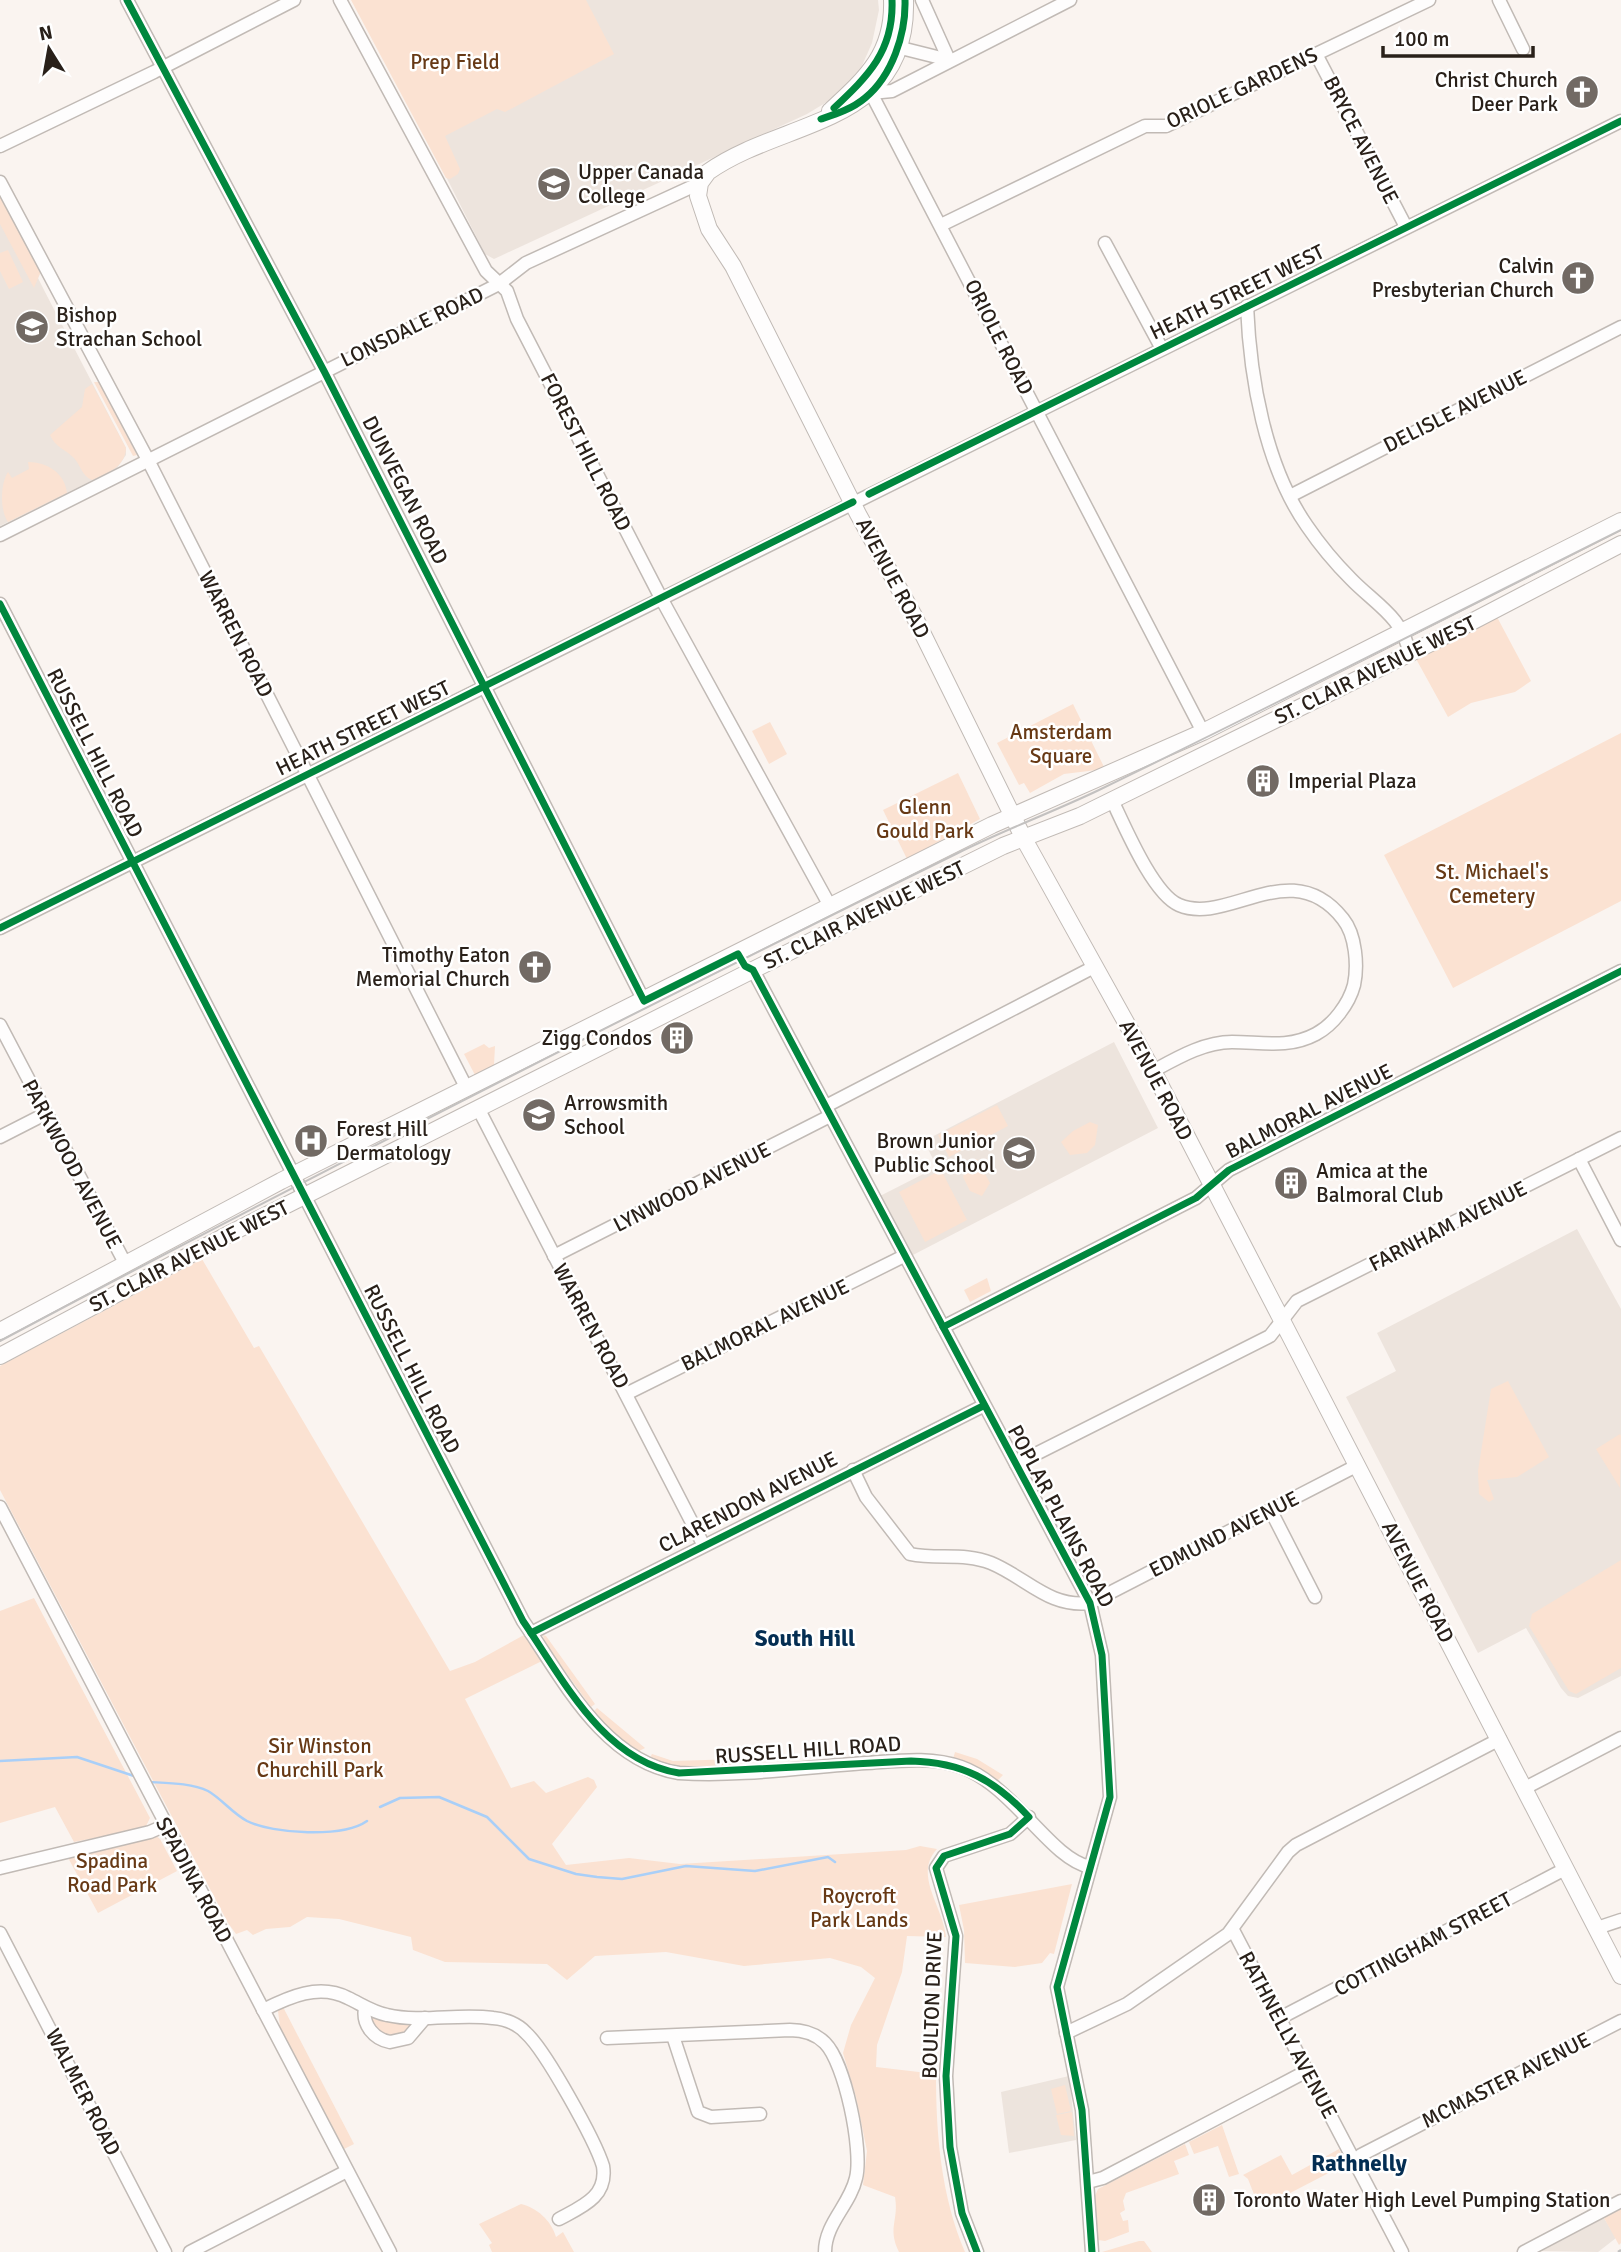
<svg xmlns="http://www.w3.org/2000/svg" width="1621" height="2252" font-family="Signika,sans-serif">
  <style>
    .built { fill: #ede4dd }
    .green { fill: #fbe2d2 }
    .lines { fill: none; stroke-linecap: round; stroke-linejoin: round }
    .stream { stroke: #a9cff8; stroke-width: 2.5 }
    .minor-casing { stroke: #c1bab5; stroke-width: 15 }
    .major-casing { stroke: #c1bab5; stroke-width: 18 }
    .minor { stroke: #fefdfd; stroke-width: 12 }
    .major { stroke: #fefdfd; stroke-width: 16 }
    .tram { stroke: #c3c1c0; stroke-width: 2 }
    .rail { stroke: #c3c1c0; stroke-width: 2.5; stroke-dasharray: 14 7; stroke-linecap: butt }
    .cycleway-casing { stroke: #fff; stroke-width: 11 }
    .cycleway { stroke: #00873e; stroke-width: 7 }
    .labels { text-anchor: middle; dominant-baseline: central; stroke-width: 5; stroke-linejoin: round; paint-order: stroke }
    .park-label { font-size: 21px; fill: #673915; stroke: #fff }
    .poi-label { font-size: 21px; fill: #292019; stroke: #fff; text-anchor: start }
    .street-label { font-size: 21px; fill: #292019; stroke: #fff }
    .neighbourhood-label { font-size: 23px; font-weight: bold; fill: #042e53; stroke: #fff }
  </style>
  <rect width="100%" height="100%" fill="#faf4f0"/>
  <g class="built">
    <polygon points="357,0 878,0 879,10 872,43 861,68 840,94 807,114 494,259 485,254"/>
    <polygon points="0,195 41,271 38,278 45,292 126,448 126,455 117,468 0,526"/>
    <polygon points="1114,1042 1158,1128 911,1256 880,1196 937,1167 924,1141"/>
    <polygon points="1577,1229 1621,1309 1621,1676 1578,1698 1568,1696 1561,1688 1526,1628 1478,1653 1346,1397 1396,1371 1377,1333"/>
    <polygon points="1069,2076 1076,2140 1009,2153 1001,2092"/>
    <polygon points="1604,2218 1616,2238 1598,2252 1541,2251"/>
  </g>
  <g class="green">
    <polygon points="351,0 586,0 614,54 505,112 497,109 445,136 460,169 458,174 450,179 446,178"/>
    <polygon points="0,195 41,271 34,288 0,224"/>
    <polygon points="8,250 23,282 9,289 0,271 0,253"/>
    <polygon points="94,382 99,382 137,455 133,456"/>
    <path d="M92,384L126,448C125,467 108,473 92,480C82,476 81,466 74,458C65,449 55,447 50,435L82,407L85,389Z"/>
    <path d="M28,462C47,462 65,473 67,493L8,522C0,511 0,484 8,472L12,478L29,469Z"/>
    <polygon points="1497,617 1531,681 1515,692 1471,703 1448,717 1415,657"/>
    <polygon points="1073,704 1105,769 1064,774 1030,793 1024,783 1019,785 997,743"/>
    <polygon points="770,722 787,754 769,764 752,731"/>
    <polygon points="1621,733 1621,901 1453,988 1384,855"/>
    <polygon points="958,773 980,819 907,859 883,810"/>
    <polygon points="484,1044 489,1048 495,1046 494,1065 475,1075 464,1054"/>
    <polygon points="997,1105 1008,1126 949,1157 938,1135"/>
    <polygon points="1090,1122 1098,1125 1095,1145 1087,1153 1070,1155 1061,1142 1073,1131"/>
    <polygon points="977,1159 990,1183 982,1196 970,1191 963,1177 966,1165"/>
    <polygon points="941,1170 967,1220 925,1242 899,1192"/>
    <path d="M202,1259L254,1348L259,1346L450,1671L475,1662L524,1635L542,1661L465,1699L511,1788L534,1781L546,1793L588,1777L594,1780L597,1787L552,1844L566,1865L629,1858L680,1864L906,1850L920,1846L937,1849C913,1875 943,1906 946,1937L907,1936L902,1972L877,2045L876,2067L936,2074C936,2134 941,2196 965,2252H899C887,2228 899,2221 895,2197L863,2185L867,2151L856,2097L843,2053L851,2025L875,1978L861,1967L830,1958L744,1966L666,1952L595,1956L567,1980L547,1964L445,1962L413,1950L411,1937L339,1919L307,1917L290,1927L266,1929L253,1935L247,1930L236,1934L228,1923L0,1490V1366Z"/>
    <polygon points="987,1278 991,1291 970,1302 964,1290"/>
    <polygon points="1508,1381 1549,1457 1517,1477 1487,1480 1494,1499 1489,1502 1479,1494 1478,1471 1491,1389"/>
    <polygon points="1620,1434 1621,1436 1620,1488 1596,1449"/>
    <polygon points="1621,1560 1621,1668 1576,1694 1569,1691 1529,1626 1532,1614"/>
    <polygon points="34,1598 150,1818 145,1828 74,1842 55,1807 0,1823 0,1611"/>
    <polygon points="543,1635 546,1636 595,1704 591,1707 544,1642"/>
    <polygon points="597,1708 645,1748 637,1752 609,1730 593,1712"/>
    <polygon points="955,1752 977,1759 1003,1775 997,1781 975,1767 953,1759"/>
    <polygon points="652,1754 673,1761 737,1759 733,1766 686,1769 649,1760"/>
    <polygon points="155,1835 160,1839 177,1871 98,1913 66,1854"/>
    <polygon points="1072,1884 1054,1954 1050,1953 1042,1963 1015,1967 965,1963 964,1930 959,1905"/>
    <polygon points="283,2007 354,2144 344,2149 280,2027 278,2011"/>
    <polygon points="370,2015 412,2025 406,2033 389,2037 373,2028"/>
    <polygon points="1065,2085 1071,2111 1057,2114 1051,2089"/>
    <polygon points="1072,2112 1074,2136 1061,2135 1056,2115"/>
    <polygon points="1222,2125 1239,2174 1229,2177 1218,2146 1194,2154 1189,2142"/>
    <polygon points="1185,2144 1189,2155 1174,2161 1179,2174 1126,2193 1123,2201 1125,2210 1120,2213 1123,2221 1128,2220 1129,2232 1105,2241 1098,2240 1095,2196 1098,2189"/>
    <polygon points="1339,2149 1345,2162 1342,2166 1271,2203 1255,2197 1248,2179 1243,2175 1281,2155 1292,2175"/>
    <path d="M521,2204C537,2208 551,2220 556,2237L563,2232L574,2252H492L489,2245L492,2243L479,2224Z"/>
    <polygon points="1621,2209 1621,2243 1619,2245 1604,2218"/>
    <polygon points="1144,2241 1152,2252 1102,2252 1139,2241"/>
  </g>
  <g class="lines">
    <g class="stream">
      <polyline points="0,1761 77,1757 137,1777"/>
      <path d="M149,1782C167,1783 192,1783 208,1791C222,1799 232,1813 247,1821C273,1834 343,1838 367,1821"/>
      <polyline points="380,1807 400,1798 439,1797 487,1817 529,1859 576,1874 597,1877 622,1879 686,1866 755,1871 828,1857 835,1862"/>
    </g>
    <g class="minor-casing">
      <g id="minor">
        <polyline points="127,0 324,371 644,1001"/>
        <polyline points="340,0 486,271 507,291 517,319 661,598 830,906"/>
        <polyline points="922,0 949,60"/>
        <polyline points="1070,0 892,91 871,93 1203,732"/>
        <polyline points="1499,0 1523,49"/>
        <polyline points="897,47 949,60"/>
        <polyline points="1316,54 1406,227"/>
        <polyline points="0,146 154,72 294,0"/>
        <polyline points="0,182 148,460 467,1089"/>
        <polyline points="941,225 1145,126 1166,126 1429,0"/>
        <polyline points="1105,243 1162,349"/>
        <path d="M1247,306C1250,378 1265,466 1307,526C1320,545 1335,563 1351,579C1374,603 1404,618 1409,653"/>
        <polyline points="1290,496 1621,327"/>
        <polyline points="0,535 499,284 526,263 700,183"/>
        <path d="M0,604L523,1621C563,1679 603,1761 679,1773C741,1777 805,1767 866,1763C897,1761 931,1756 961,1767C1013,1785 1050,1859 1090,1867"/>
        <path d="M1112,800C1125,827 1153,894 1179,905C1228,926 1291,853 1343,919C1356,935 1358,966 1354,985C1349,1004 1333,1025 1316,1034C1288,1049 1261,1042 1232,1042C1204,1042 1177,1058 1153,1071"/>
        <polyline points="0,928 1621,121"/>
        <polyline points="753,970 1090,1603 1102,1655 1110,1797 1057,1987 1082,2110 1092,2252"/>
        <polyline points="0,1025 126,1265"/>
        <polyline points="826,1106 1094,967"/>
        <polyline points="478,1108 703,1544"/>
        <polyline points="0,1137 45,1114"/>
        <polyline points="1579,1159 1621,1240"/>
        <polyline points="554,1256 830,1116"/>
        <polyline points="943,1327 1196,1198 1229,1170 1621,971"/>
        <polyline points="626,1394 904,1256"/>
        <polyline points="1016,1464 1270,1336 1297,1301 1621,1138"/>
        <path d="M853,1470L866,1497L910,1554C937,1560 964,1552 991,1563C1027,1578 1049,1608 1090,1603L1358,1465"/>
        <polyline points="0,1507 390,2252"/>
        <polyline points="1271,1511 1315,1597"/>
        <polyline points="531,1633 983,1406"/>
        <polyline points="1525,1788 1621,1738"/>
        <polyline points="0,1868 150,1832 166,1825"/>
        <polyline points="1597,1928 1621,1920"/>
        <polyline points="1233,1930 1402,2252"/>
        <polyline points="0,1933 165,2252"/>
        <path d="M365,2008C362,2025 374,2039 390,2042L408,2038L425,2018"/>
        <path d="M263,2010C289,1997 319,1983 348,1998C361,2004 372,2012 387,2015C422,2023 458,2013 493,2018C505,2019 518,2024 526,2033C545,2050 595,2140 603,2166C608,2197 581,2207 559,2219"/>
        <polyline points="1280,2018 1565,1869"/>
        <polyline points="1066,2033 1127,2004 1228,1934 1288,1852 1296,1845 1500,1739"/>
        <polyline points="673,2036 698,2112 711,2117 760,2114"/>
        <path d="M607,2038L790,2030C803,2030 815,2033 825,2043C845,2063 863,2150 856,2178C850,2205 825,2223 825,2252"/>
        <polyline points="1354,2162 1361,2155 1621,2021"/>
        <polyline points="1088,2182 1103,2178 1307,2071"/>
        <polyline points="190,2252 347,2171"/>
        <polyline points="977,2252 962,2213 950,2147 946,2076 956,1936 936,1868 944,1856 1010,1834 1029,1817"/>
        <polyline points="1524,2252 1621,2201"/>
      </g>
    </g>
    <g class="major-casing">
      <g id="major">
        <path d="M905,0C909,127 784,118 708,172L700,183L698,196L709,229L733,266L858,514L913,614L1024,839L1153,1071L1621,1976"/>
        <path d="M830,111C866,78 894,53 892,0"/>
        <polyline points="0,1331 281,1181 992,825 1203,732 1621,521"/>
        <polyline points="0,1356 231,1233 753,970 1003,846 1080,816 1433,642 1621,544"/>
      </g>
    </g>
    <use href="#minor" class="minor"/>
    <use href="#major" class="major"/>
    <path class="tram" d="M0,1341C317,1173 636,1011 958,853C1004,830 1053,812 1099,790C1274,705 1447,617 1621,530"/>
    <polyline class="rail" points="1618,2252 1621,2250"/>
    <g class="cycleway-casing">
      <g id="cycleway">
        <polyline points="127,0 324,371 644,1001 738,954 745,966 753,970 1090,1603 1102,1655 1110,1797 1057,1987 1082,2110 1092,2252"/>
        <path d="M834,108C868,76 894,51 892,0"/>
        <path d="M821,119C836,114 852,109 865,98C892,76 906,34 905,0"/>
        <polyline points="869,494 1621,121"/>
        <path d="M0,604L523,1621C563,1679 603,1761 679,1773L911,1761C962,1762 995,1780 1029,1817L1010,1834L944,1856L936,1868L956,1936L946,2076L950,2147L962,2213L977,2252"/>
        <polyline points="0,928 853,502"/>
        <polyline points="943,1327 1196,1198 1229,1170 1621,971"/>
        <polyline points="531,1633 983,1406"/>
      </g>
    </g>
    <use href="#cycleway" class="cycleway"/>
  </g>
  <defs>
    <g id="church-disc" transform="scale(1.75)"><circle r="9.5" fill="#726a64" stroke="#fff"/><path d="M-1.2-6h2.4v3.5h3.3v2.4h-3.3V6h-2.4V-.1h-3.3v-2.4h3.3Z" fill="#fff"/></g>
    <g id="school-disc" transform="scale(1.75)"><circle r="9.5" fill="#726a64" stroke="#fff"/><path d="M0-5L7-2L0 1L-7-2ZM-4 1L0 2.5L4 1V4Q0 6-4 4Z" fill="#fff"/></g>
    <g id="building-disc" transform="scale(1.75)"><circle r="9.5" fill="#726a64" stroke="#fff"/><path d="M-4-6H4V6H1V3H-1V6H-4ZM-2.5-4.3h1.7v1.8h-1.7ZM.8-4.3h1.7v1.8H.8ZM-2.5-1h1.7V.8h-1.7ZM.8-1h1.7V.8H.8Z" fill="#fff"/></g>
    <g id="hospital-disc" transform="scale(1.75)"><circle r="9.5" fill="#726a64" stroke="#fff"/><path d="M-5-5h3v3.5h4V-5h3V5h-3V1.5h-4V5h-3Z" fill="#fff"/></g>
  </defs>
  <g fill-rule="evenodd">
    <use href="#church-disc" x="1582" y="92"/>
    <use href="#school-disc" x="554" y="184"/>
    <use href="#church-disc" x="1578" y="278"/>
    <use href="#school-disc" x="32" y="327"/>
    <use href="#building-disc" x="1263" y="781"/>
    <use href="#church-disc" x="535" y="967"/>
    <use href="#building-disc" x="677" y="1038"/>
    <use href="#school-disc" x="539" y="1115"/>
    <use href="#hospital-disc" x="311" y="1141"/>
    <use href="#school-disc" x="1019" y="1153"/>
    <use href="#building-disc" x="1291" y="1183"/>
    <use href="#building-disc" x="1209" y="2200"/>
  </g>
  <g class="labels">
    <g class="park-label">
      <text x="455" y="62">Prep Field</text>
      <text x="1061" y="732">Amsterdam<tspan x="1061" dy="24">Square</tspan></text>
      <text x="925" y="807">Glenn<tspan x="925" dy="24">Gould Park</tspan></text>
      <text x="1492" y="872">St. Michael's<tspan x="1492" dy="24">Cemetery</tspan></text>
      <text x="320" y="1746">Sir Winston<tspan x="320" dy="24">Churchill Park</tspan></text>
      <text x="112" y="1861">Spadina<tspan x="112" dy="24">Road Park</tspan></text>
      <text x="859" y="1896">Roycroft<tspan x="859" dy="24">Park Lands</tspan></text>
    </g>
    <g class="poi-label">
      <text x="1558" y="80" text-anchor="end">Christ Church<tspan x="1558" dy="24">Deer Park</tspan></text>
      <text x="578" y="172">Upper Canada<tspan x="578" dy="24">College</tspan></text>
      <text x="1554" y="266" text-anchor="end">Calvin<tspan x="1554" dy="24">Presbyterian Church</tspan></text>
      <text x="56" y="315">Bishop<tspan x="56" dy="24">Strachan School</tspan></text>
      <text x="1288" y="781">Imperial Plaza</text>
      <text x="510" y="955" text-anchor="end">Timothy Eaton<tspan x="510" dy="24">Memorial Church</tspan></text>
      <text x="652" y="1038" text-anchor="end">Zigg Condos</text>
      <text x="564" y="1103">Arrowsmith<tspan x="564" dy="24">School</tspan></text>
      <text x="336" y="1129">Forest Hill<tspan x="336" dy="24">Dermatology</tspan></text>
      <text x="995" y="1141" text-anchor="end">Brown Junior<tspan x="995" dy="24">Public School</tspan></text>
      <text x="1316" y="1171">Amica at the<tspan x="1316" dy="24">Balmoral Club</tspan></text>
      <text x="1234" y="2200">Toronto Water High Level Pumping Station</text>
    </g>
    <g class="street-label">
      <text transform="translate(1242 88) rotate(-25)">ORIOLE GARDENS</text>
      <text transform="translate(1361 140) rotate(63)">BRYCE AVENUE</text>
      <text transform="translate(1237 292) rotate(-26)">HEATH STREET WEST</text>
      <text transform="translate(412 327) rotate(-26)">LONSDALE ROAD</text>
      <text transform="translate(999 337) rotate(63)">ORIOLE ROAD</text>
      <text transform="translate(1455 411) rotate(-27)">DELISLE AVENUE</text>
      <text transform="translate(586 452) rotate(63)">FOREST HILL ROAD</text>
      <text transform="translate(405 490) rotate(63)">DUNVEGAN ROAD</text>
      <text transform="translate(893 578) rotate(62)">AVENUE ROAD</text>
      <text transform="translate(236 634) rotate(63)">WARREN ROAD</text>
      <text transform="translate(1375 670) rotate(-26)">ST. CLAIR AVENUE WEST</text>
      <text transform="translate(363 728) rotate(-26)">HEATH STREET WEST</text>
      <text transform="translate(95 753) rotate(63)">RUSSELL HILL ROAD</text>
      <text transform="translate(864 915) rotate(-26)">ST. CLAIR AVENUE WEST</text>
      <text transform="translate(1156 1080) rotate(62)">AVENUE ROAD</text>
      <text transform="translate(1309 1111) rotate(-27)">BALMORAL AVENUE</text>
      <text transform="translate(72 1164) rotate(62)">PARKWOOD AVENUE</text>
      <text transform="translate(692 1187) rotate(-27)">LYNWOOD AVENUE</text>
      <text transform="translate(1448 1226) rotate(-27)">FARNHAM AVENUE</text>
      <text transform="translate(189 1256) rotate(-27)">ST. CLAIR AVENUE WEST</text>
      <text transform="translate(765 1325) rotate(-26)">BALMORAL AVENUE</text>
      <text transform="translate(591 1326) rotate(62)">WARREN ROAD</text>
      <text transform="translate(412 1369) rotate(63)">RUSSELL HILL ROAD</text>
      <text transform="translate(748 1502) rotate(-27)">CLARENDON AVENUE</text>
      <text transform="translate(1061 1516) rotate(62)">POPLAR PLAINS ROAD</text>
      <text transform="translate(1224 1534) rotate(-27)">EDMUND AVENUE</text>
      <text transform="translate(1418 1582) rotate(63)">AVENUE ROAD</text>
      <text transform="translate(808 1750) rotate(-4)">RUSSELL HILL ROAD</text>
      <text transform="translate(194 1880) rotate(62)">SPADINA ROAD</text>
      <text transform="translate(1423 1944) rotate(-28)">COTTINGHAM STREET</text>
      <text transform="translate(932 2005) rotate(-88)">BOULTON DRIVE</text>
      <text transform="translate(1288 2035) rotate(62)">RATHNELLY AVENUE</text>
      <text transform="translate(1506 2080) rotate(-27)">MCMASTER AVENUE</text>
      <text transform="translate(83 2092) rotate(63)">WALMER ROAD</text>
    </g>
    <g class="neighbourhood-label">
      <text x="805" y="1638">South Hill</text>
      <text x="1359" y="2163">Rathnelly</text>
    </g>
  </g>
  <g transform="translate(49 49) rotate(349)" stroke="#ffffff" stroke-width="5" paint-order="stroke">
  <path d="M0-5L12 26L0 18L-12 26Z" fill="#292019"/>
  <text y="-10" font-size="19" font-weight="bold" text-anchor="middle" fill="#292019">N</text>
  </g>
  <path d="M1383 46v10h150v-10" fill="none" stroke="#292019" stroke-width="3.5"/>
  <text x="1394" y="46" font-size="21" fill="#292019" stroke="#ffffff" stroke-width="5" paint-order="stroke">100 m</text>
</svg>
